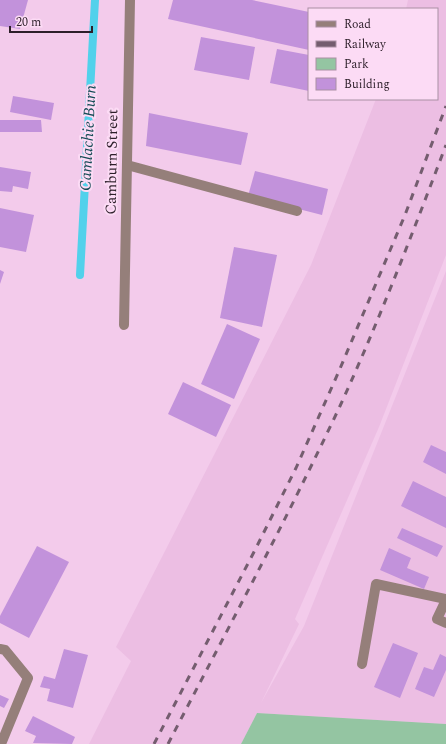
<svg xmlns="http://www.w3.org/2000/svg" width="446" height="744" font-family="Spectral,serif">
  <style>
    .built { fill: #ecbee3 }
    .green { fill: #94c5a2 }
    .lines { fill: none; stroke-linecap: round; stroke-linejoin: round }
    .stream { stroke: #52d1eb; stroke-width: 8 }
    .building { fill: #c292db }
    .minor { stroke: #957f7a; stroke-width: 10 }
    .rail { stroke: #745d6f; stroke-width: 3; stroke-dasharray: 7 7; stroke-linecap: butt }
    .labels { text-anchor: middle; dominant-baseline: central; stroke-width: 4; stroke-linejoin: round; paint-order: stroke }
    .street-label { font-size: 15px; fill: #2d1f2a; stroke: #fcdbf5 }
    .water-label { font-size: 16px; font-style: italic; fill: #154c56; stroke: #fcdbf5 }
  </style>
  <rect width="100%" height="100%" fill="#f3cbeb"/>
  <polygon class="built" points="408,0 446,0 446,255 379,427 295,619 299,624 261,703 304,626 446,271 446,724 257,713 241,744 89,744 131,661 116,647 311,265 376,99 437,99 437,9 406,9"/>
  <polygon class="green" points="257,713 446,724 446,744 241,744"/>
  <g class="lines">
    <polyline class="stream" points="80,275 95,0"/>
  </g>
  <g class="building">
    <polygon points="0,0 28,0 20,29 0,26"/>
    <polygon points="173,0 252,0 309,12 309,50 168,19"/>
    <polygon points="201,37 255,47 249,80 194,70"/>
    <polygon points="277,49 309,55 309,91 270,83"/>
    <polygon points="13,96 54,103 51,120 10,112"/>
    <polygon points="149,113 248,133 241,165 146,146"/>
    <polygon points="0,120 41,120 42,132 0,132"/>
    <polygon points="0,167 31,172 28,189 13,186 12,192 0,191"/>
    <polygon points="255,171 328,189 322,215 248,196"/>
    <polygon points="0,208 34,215 26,252 0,247"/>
    <polygon points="234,247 277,255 262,327 220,318"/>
    <polygon points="0,270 4,272 0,284"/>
    <polygon points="227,324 260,339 234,399 201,384"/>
    <polygon points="183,382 231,405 216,437 168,414"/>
    <polygon points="431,445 446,452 446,474 423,462"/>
    <polygon points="413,481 446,497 446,528 401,506"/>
    <polygon points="402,528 443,546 437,557 397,538"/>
    <polygon points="37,546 69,562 29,638 0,623 0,616"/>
    <polygon points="389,548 411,558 407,568 429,577 424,589 380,570"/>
    <polygon points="393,643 418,653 400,698 374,687"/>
    <polygon points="64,649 88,655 73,708 47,701 50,689 40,687 44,676 55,679"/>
    <polygon points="440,654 446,657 446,670 434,697 415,689 424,667 433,670"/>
    <polygon points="0,695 9,699 4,708 0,706"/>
    <polygon points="33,716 75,737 72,744 33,743 36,736 25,731"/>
  </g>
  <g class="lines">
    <g class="minor">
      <polyline points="127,165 297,211"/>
      <polyline points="124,325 130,0"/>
      <polyline points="446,600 437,619 446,623"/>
      <polyline points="0,649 5,650 28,678 1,744"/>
      <polyline points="362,664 376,584 446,599"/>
    </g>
    <g class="rail">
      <polyline points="154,744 255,550 296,468 339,371 405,215 446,106"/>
      <path d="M168,744C226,632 286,521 340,406C379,321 413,232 446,145"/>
    </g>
  </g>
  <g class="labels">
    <g class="street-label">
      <text transform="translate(112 162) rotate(-89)">Camburn Street</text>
    </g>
    <g class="water-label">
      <text transform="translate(88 138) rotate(-87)">Camlachie Burn</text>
    </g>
  </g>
  <rect x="308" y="8" width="130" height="92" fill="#fcdbf5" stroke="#a990a4"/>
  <rect x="316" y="21" width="20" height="6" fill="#957f7a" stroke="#a990a4"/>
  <text x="344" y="28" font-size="12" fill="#2d1f2a">Road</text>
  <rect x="316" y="41" width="20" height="6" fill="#745d6f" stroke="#a990a4"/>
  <text x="344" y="48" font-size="12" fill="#2d1f2a">Railway</text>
  <rect x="316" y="58" width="20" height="12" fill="#94c5a2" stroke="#a990a4"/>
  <text x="344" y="68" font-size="12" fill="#2d1f2a">Park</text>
  <rect x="316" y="78" width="20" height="12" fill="#c292db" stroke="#a990a4"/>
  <text x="344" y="88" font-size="12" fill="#2d1f2a">Building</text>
  <path d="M10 26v6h82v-6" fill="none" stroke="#2d1f2a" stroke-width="2"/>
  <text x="16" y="26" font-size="12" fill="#2d1f2a" stroke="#fcdbf5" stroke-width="3" paint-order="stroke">20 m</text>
</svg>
